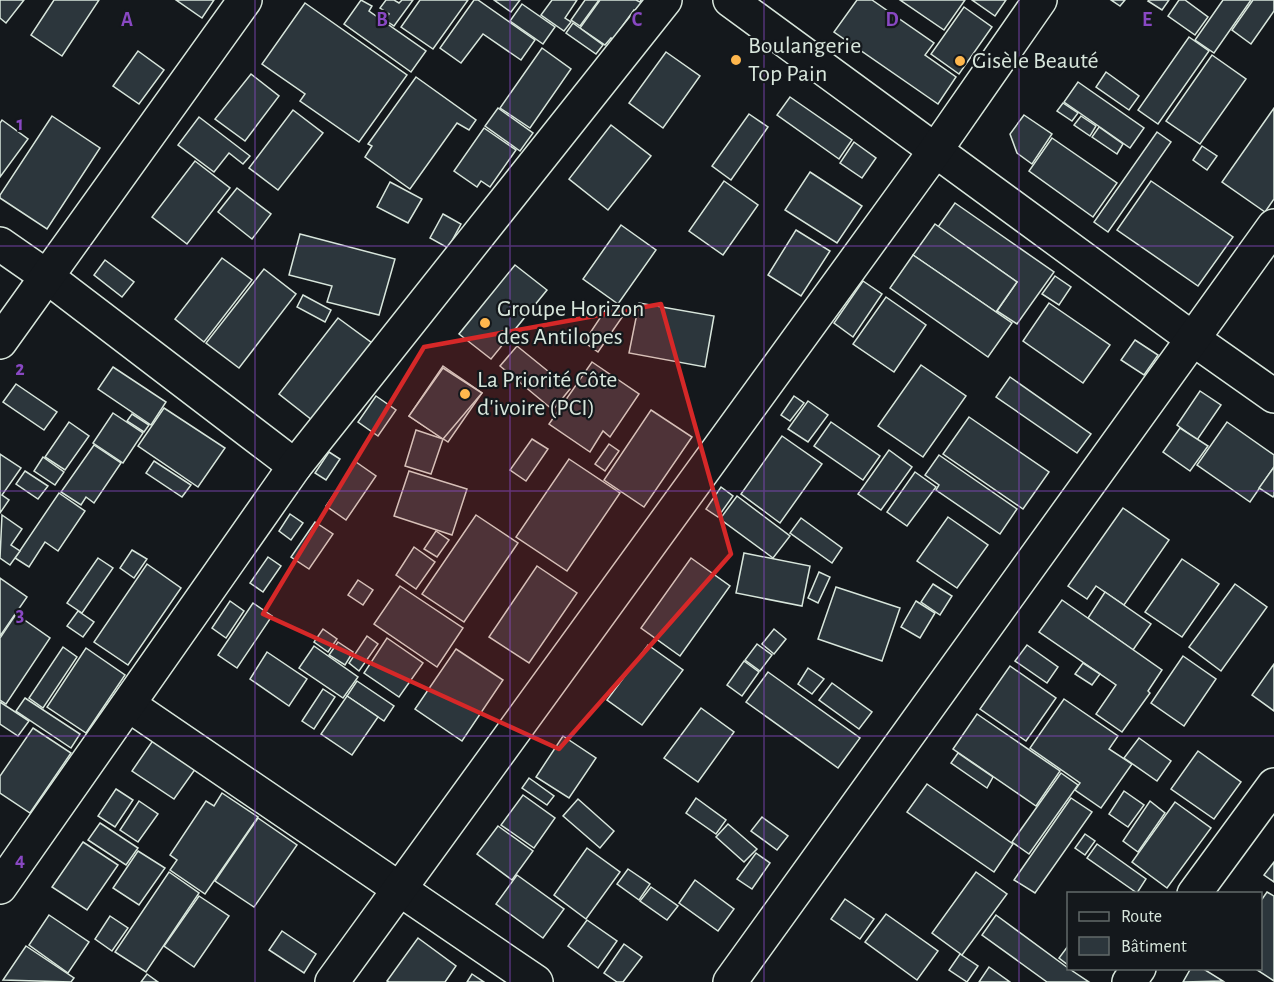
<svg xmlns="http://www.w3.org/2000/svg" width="1274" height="982" font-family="'Alegreya Sans',sans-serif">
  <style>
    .building { fill: #2c363c; stroke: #d8e6dc; stroke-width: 1.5 }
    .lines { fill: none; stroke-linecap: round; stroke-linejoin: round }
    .minor-casing { stroke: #d8e6dc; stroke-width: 36 }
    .minor { stroke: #14181c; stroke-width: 33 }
    .marked { fill: #d62828; fill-opacity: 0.2; stroke: #d62828; stroke-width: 4.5; stroke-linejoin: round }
    .grid { fill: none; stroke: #8948c3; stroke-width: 1.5; stroke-opacity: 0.55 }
    .poi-dot { fill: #ffb74d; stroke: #14181c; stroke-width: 2 }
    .labels { text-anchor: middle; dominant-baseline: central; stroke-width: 4.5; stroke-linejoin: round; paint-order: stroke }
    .poi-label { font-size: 24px; fill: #d8e6dc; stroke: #14181c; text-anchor: start }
    .grid-label { font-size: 20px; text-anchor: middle; font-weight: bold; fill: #8948c3; stroke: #14181c; stroke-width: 4.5; stroke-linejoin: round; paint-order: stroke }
  </style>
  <rect width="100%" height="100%" fill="#14181c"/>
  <g class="building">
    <polygon points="0,0 24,0 6,23 0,18"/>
    <polygon points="54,0 99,0 62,56 31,35"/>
    <polygon points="176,0 214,0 202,18"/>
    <polygon points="361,0 372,6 369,11 426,51 411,72 344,24"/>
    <polygon points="386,0 394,0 399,3 402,0 413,0 394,26 385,20 389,14 380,8"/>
    <polygon points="420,0 468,0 433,49 401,27"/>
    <polygon points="474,0 478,0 535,40 521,60 483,34 461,63 440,48"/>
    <polygon points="494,0 520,0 511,12"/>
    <polygon points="552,0 577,0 565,18 571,22 564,31 541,15"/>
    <polygon points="585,0 599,0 580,26 571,20"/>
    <polygon points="600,0 636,0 640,2 641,0 653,0 643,15 634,10 613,39 611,38 605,45 580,28"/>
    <polygon points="857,0 872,0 934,43 925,55 956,77 938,104 834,32"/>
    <polygon points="900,0 965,0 944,30"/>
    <polygon points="972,0 1006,0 995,16"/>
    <polygon points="1111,0 1125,0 1120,6"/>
    <polygon points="1149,0 1169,0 1162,10 1148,1"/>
    <polygon points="1179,0 1185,0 1208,17 1195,35 1168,16"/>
    <polygon points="1223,0 1251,0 1214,53 1195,40"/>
    <polygon points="1253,0 1274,0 1274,11 1251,44 1232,30"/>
    <polygon points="305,3 407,75 359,142 300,101 305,94 262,64"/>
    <polygon points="522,4 555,27 543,44 510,21"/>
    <polygon points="964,7 992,27 959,74 931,54"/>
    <polygon points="573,23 603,45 596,54 566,33"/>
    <polygon points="1189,37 1209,51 1158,124 1138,110"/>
    <polygon points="542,48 571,69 530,128 500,108"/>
    <polygon points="138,51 164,70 139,104 113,86"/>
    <polygon points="666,52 700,76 663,128 629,103"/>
    <polygon points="1212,55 1246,79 1200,144 1166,121"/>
    <polygon points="1106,72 1139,96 1129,110 1096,87"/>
    <polygon points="251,74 279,96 245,141 215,119"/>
    <polygon points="416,77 476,120 469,130 457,123 410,189 365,157 372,146 368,144"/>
    <polygon points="1078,82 1144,128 1130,148 1064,102"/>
    <polygon points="790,97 852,140 839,159 777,115"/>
    <polygon points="1063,103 1078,113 1072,121 1057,111"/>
    <polygon points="498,108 533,133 520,151 485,126"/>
    <polygon points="1274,108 1274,199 1265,212 1222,182"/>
    <polygon points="293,110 323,133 278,190 249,168"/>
    <polygon points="749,114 768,127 731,180 712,166"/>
    <polygon points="1024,115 1052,134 1032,164 1017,153 1010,134"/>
    <polygon points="52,116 100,148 47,229 0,198 0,195"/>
    <polygon points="1081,116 1096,126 1090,136 1074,125"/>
    <polygon points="199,117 250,156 243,164 229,153 214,172 178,145"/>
    <polygon points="2,120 28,139 0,177 0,123"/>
    <polygon points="611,125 651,156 608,210 569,179"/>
    <polygon points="1099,127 1123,144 1117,154 1092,137"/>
    <polygon points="484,128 516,150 490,187 481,181 477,187 454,171"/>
    <polygon points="1157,132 1171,142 1108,232 1094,222"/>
    <polygon points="1052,138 1117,183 1093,217 1029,171"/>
    <polygon points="854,142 876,158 862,178 840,163"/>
    <polygon points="1202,146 1217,156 1207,170 1193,160"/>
    <polygon points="195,161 230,188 187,244 152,217"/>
    <polygon points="810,172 862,206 837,243 785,210"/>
    <polygon points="724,181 758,205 723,255 689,231"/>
    <polygon points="1151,181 1233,237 1198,286 1117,230"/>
    <polygon points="390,182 422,199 408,223 377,207"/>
    <polygon points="237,188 271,214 252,239 218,212"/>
    <polygon points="955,203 1054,272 1017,324 997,311 1017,282 938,227"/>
    <polygon points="443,214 461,224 448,248 430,238"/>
    <polygon points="935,224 1017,282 996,312 913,255"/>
    <polygon points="621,225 656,250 618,304 583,279"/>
    <polygon points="796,230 830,251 801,296 768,275"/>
    <polygon points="300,234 395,259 379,315 327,302 332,286 289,275"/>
    <polygon points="913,255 1012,323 988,357 890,288"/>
    <polygon points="222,258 252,280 204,342 175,319"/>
    <polygon points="105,260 134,282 122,297 94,275"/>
    <polygon points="515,265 547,290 491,359 459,334"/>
    <polygon points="264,269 296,294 239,368 206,343"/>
    <polygon points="1055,276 1071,287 1059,305 1042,294"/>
    <polygon points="863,281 882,294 853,337 834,323"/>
    <polygon points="303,295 331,310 325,322 297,307"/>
    <polygon points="886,297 926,325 894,372 853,344"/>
    <polygon points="610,303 625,313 598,352 584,342"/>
    <polygon points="639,303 714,316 705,367 629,353"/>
    <polygon points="1049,303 1110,345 1083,383 1023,341"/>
    <polygon points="338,318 372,343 312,420 279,394"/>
    <polygon points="1135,340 1158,355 1144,375 1121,360"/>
    <polygon points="517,346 570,389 553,410 500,366"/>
    <polygon points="592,362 639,394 610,437 603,431 590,452 549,424"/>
    <polygon points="921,365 966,396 923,457 878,426"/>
    <polygon points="443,366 482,393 448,442 409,416"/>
    <polygon points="113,367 166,402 151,425 98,389"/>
    <polygon points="443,368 482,393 443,439 409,416"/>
    <polygon points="1010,377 1091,434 1077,453 996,397"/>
    <polygon points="16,384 57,412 44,430 3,402"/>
    <polygon points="1200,391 1221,405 1197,440 1177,425"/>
    <polygon points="376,396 396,410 378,436 358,422"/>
    <polygon points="794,396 804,403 790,421 781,415"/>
    <polygon points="808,401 828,415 808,442 788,429"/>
    <polygon points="164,408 225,448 198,487 138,446"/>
    <polygon points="651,410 692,437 644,507 604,480"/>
    <polygon points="113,413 143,433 123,463 93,443"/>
    <polygon points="132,414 149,425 144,432 127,421"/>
    <polygon points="969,417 1049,472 1023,509 943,454"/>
    <polygon points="69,422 89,436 65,470 45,457"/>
    <polygon points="831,422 880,456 863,480 814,446"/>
    <polygon points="1227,422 1274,455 1274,467 1250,502 1197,465"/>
    <polygon points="1180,428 1208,446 1190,471 1163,452"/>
    <polygon points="416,430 443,439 431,474 405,466"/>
    <polygon points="782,436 822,464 780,523 741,494"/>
    <polygon points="532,439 548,449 526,481 510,470"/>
    <polygon points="609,444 619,451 605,471 595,464"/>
    <polygon points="94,445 121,463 94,503 86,497 81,505 61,492"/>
    <polygon points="889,450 912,467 881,510 858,494"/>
    <polygon points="329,452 340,459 326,480 315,473"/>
    <polygon points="0,454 21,468 2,495 9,500 0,513"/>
    <polygon points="939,455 1017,509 1000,534 936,490 939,485 925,475"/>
    <polygon points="43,457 64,472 55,485 34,471"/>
    <polygon points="569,459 620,493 567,571 516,537"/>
    <polygon points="154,461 191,485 182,497 146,473"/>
    <polygon points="356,462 376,476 346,520 326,506"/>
    <polygon points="1274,467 1274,495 1273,497 1259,488"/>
    <polygon points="25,471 48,486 38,499 16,484"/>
    <polygon points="409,471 467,489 452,535 394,516"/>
    <polygon points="915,472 936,487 907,526 887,512"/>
    <polygon points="721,487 733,496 718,517 706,509"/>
    <polygon points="59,493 85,511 58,551 45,542 29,567 15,558"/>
    <polygon points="737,496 790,536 773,558 720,519"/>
    <polygon points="1123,508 1169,540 1124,605 1096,586 1087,599 1068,586"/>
    <polygon points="290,514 303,523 291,540 279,531"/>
    <polygon points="2,515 22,529 11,545 20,551 10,565 0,558"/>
    <polygon points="476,515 518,543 464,622 422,594"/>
    <polygon points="948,517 988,545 957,588 917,561"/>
    <polygon points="801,518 842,548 832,563 790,533"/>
    <polygon points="315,522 333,534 309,569 291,557"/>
    <polygon points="436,531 449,540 437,557 424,549"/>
    <polygon points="414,547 435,562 416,589 396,575"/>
    <polygon points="132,550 147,559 134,578 120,568"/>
    <polygon points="744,553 810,566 802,606 736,593"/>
    <polygon points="268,557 281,566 263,592 250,583"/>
    <polygon points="98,558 113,568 82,613 67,603"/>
    <polygon points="691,558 730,586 680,656 641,628"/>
    <polygon points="1182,559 1219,584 1182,637 1145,612"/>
    <polygon points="147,564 181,588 128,665 94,642"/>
    <polygon points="537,566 577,593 529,663 489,637"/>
    <polygon points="819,572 830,577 818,603 808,598"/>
    <polygon points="0,578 27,597 0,636"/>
    <polygon points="358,580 373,590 363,605 348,595"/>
    <polygon points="933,584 952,596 940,615 921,602"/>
    <polygon points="1235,584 1267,607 1221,671 1189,647"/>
    <polygon points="400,586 463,628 437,667 374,624"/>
    <polygon points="836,587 900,608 882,661 818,639"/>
    <polygon points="1105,592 1151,624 1133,650 1088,618"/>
    <polygon points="1062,600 1162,670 1148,691 1150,693 1122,732 1096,714 1116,685 1039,632"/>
    <polygon points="230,601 244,611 226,638 212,628"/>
    <polygon points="916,601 935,613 920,638 901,627"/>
    <polygon points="253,603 272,616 237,668 218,655"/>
    <polygon points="78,611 94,622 83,637 67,626"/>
    <polygon points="16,614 50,638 6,704 0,700 0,638"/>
    <polygon points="323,629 337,639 328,652 314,642"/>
    <polygon points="774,629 786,639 774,654 762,644"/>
    <polygon points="367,636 378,644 359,671 349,663"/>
    <polygon points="387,638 423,663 399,697 364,673"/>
    <polygon points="338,642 353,652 345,665 329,655"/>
    <polygon points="757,644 772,655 760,671 745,660"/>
    <polygon points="648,645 683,670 642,725 607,700"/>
    <polygon points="1027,645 1058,667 1047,683 1015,661"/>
    <polygon points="314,646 358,677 343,698 299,668"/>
    <polygon points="63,647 77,657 43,708 29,698"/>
    <polygon points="86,648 125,675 86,733 47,707"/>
    <polygon points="456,649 503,680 462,741 415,709"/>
    <polygon points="267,652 307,679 289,706 250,679"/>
    <polygon points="1183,656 1216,679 1184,726 1151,703"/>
    <polygon points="744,661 759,672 742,696 727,685"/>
    <polygon points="1083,663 1100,674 1092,685 1075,674"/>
    <polygon points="1274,664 1274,711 1252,695"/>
    <polygon points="1010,666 1056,698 1026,741 980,709"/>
    <polygon points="808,668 824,679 812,694 798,684"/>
    <polygon points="768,672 860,738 838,768 746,702"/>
    <polygon points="357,681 394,706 384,721 347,696"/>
    <polygon points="832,683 872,712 859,729 819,700"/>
    <polygon points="323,689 335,697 314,729 302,721"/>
    <polygon points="347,696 378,717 352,755 321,734"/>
    <polygon points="25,698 80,734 71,748 16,711"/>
    <polygon points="1064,699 1118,736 1109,749 1132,764 1101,808 1075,790 1080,783 1030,748"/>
    <polygon points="0,702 29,721 18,736 0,724"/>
    <polygon points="701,708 734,732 698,782 664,758"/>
    <polygon points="977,714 1060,771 1036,806 953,749"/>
    <polygon points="33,728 71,753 30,813 0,793 0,776"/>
    <polygon points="563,736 596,758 569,798 536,777"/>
    <polygon points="1139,738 1171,761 1157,781 1124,758"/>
    <polygon points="154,739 196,768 174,799 132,771"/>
    <polygon points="1198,751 1241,782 1214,819 1171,789"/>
    <polygon points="958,753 993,777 987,788 951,763"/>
    <polygon points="1061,773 1078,785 1029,854 1012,842"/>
    <polygon points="529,778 554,796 547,805 522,788"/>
    <polygon points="927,784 1013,844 994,872 907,812"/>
    <polygon points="116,789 133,800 115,827 98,816"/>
    <polygon points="1124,791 1144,805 1128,827 1109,814"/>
    <polygon points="222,793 258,817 205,894 170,870 177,860 170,855 206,801 214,806"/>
    <polygon points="523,795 555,818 534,848 501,825"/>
    <polygon points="696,798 726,820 716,834 686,813"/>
    <polygon points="1071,798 1092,812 1035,893 1014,880"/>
    <polygon points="578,799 614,831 600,848 563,816"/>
    <polygon points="139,801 158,814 138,842 120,830"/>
    <polygon points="1150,801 1165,813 1138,852 1123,841"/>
    <polygon points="1175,802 1211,828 1167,888 1132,862"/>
    <polygon points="762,817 788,836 777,850 751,831"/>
    <polygon points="258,818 297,845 254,907 215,881"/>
    <polygon points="100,823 138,848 126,865 88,840"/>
    <polygon points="728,824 757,849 744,862 716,837"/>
    <polygon points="498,826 533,851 512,880 477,854"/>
    <polygon points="1085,834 1095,841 1085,855 1075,848"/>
    <polygon points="83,842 118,865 87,910 52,887"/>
    <polygon points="1097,844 1146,879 1137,893 1087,858"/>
    <polygon points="587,848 620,872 586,919 554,895"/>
    <polygon points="138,851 165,868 139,905 113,888"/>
    <polygon points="756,853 770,863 752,889 737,879"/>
    <polygon points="1274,862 1274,882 1264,875"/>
    <polygon points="628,869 650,884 639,900 617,884"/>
    <polygon points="169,872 199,893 146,972 115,952"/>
    <polygon points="976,872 1007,894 962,955 932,933"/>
    <polygon points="517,875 564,909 543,938 496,904"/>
    <polygon points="695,880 734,909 718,931 679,903"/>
    <polygon points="651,887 678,906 667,920 640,901"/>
    <polygon points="1267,892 1274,896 1274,981 1254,968 1260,968 1260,902"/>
    <polygon points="199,896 229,916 194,967 164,946"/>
    <polygon points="845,899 874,919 860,939 831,919"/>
    <polygon points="886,914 938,951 917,980 865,942"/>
    <polygon points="49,915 89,942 68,973 29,945"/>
    <polygon points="996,915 1068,968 1089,982 1047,982 982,935"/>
    <polygon points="110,916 128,928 112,951 95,939"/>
    <polygon points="587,920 617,941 598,968 568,946"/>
    <polygon points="282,931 316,954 304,973 269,950"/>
    <polygon points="418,938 456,966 445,982 389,982 387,981"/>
    <polygon points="624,944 642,957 623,982 617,982 604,973"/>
    <polygon points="26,946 74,978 71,982 3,980"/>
    <polygon points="1068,946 1068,965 1059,958"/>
    <polygon points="960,954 978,966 967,982 949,970"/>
    <polygon points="989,967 1010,982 979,982"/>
    <polygon points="1191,968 1202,968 1223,981 1183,982"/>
    <polygon points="147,974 158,982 141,982"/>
    <polygon points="472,974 484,982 467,982"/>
  </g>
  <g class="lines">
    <g class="minor-casing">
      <g id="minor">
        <polyline points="730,0 1193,339 1274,396"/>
        <polyline points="0,244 46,276 295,466"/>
        <polyline points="0,342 245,0"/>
        <polyline points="129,705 536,982"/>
        <polyline points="0,887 295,466 665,0"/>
        <polyline points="1194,894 1274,785"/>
        <polyline points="332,982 935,151 1040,0"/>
        <polyline points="730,982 1274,226"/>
        <polyline points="1129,982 1139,968"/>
      </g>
    </g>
    <use href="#minor" class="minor"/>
  </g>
  <path class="marked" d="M661,304L731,554L559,749L263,614L424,347Z"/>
  <path class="grid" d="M255,0V982M510,0V982M764,0V982M1019,0V982M0,246H1274M0,491H1274M0,736H1274"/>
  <g class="poi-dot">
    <circle cx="736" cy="60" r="6"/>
    <circle cx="960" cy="61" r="6"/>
    <circle cx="485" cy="323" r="6"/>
    <circle cx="465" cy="394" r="6"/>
  </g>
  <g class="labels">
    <g class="poi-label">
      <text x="748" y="46">Boulangerie<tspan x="748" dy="28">Top Pain</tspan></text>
      <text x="972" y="61">Gisèle Beauté</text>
      <text x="497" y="309">Groupe Horizon<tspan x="497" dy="28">des Antilopes</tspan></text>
      <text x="477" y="380">La Priorité Côte<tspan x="477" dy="28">d'ivoire (PCI)</tspan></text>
    </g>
  </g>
  <g class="grid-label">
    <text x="127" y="26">A</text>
    <text x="382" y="26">B</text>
    <text x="637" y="26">C</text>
    <text x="892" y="26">D</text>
    <text x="1147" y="26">E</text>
    <text x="20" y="130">1</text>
    <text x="20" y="375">2</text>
    <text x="20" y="621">3</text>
    <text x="20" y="866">4</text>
  </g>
  <rect x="1067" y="892" width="195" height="78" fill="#14181c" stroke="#626a69" stroke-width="1.5"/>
  <rect x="1079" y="912" width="30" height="9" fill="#14181c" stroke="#626a69" stroke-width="1.5"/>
  <text x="1121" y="922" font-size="18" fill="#d8e6dc">Route</text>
  <rect x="1079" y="937" width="30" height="18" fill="#2c363c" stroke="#626a69" stroke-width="1.5"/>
  <text x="1121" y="952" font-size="18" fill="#d8e6dc">Bâtiment</text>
</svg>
